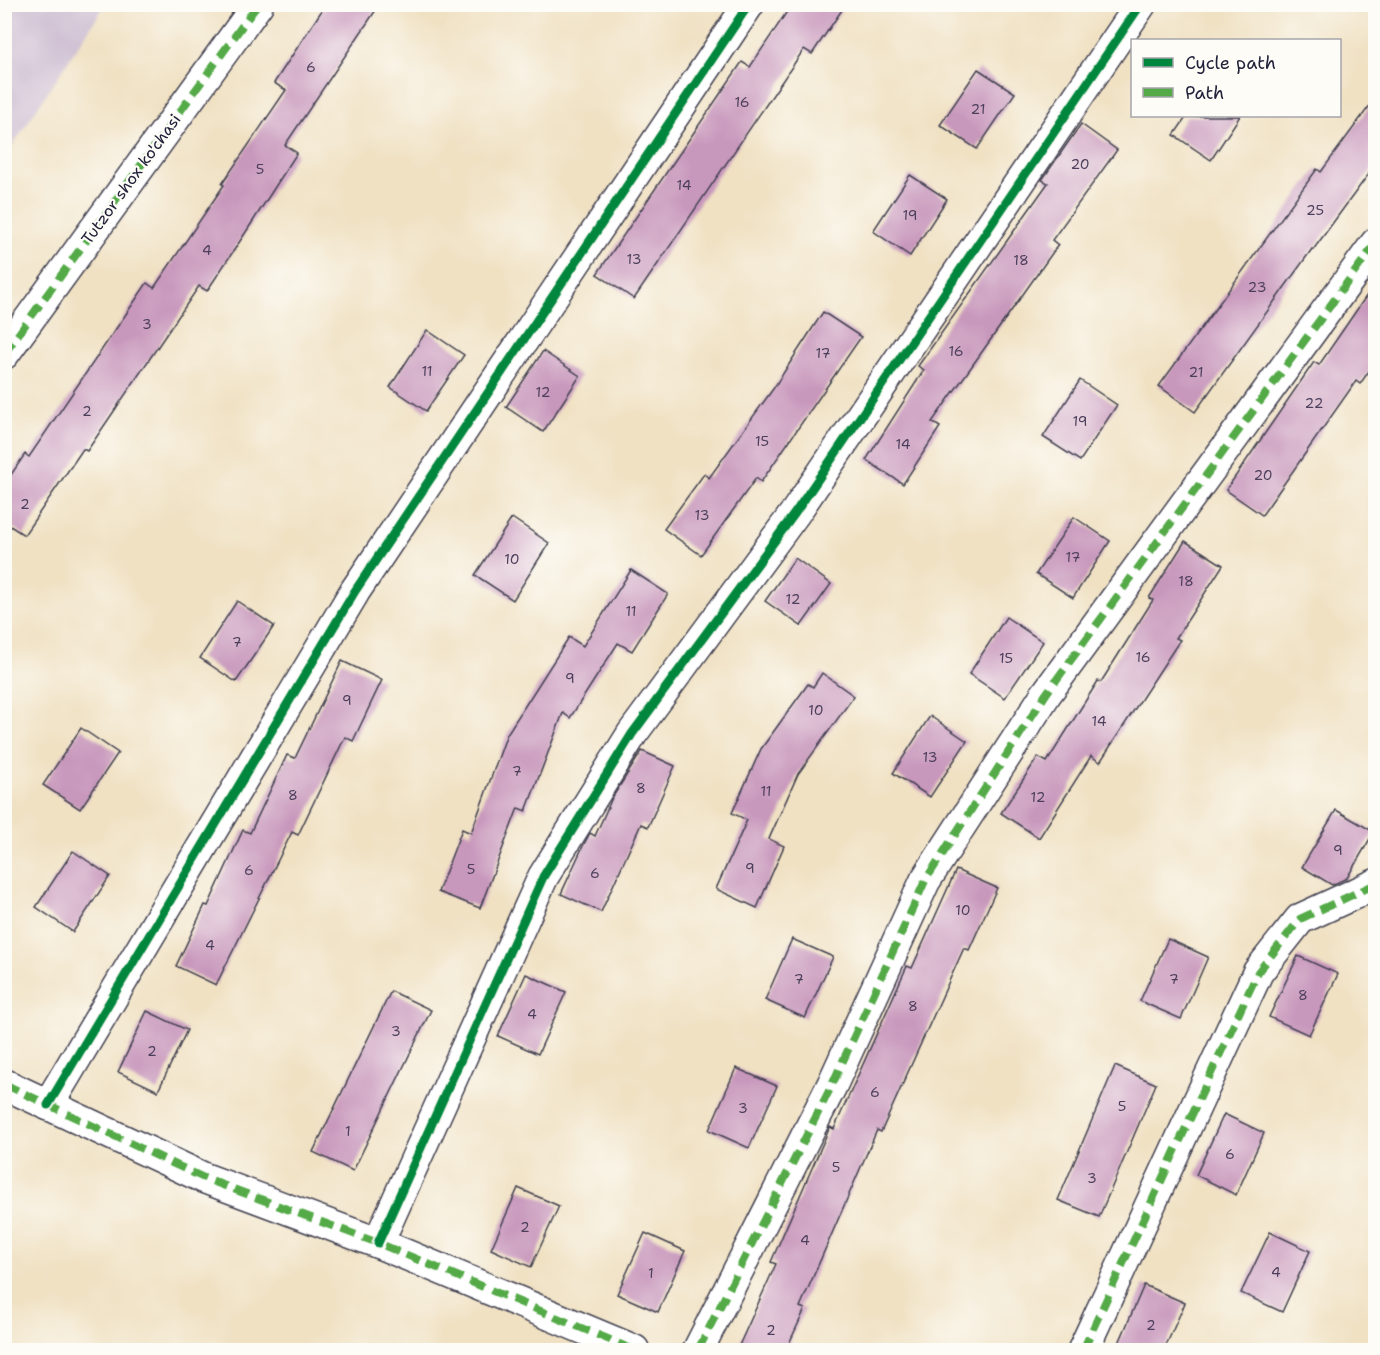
<svg xmlns="http://www.w3.org/2000/svg" width="1380" height="1355" font-family="'Shantell Sans',sans-serif">
  <style>
    .industrial { fill: #cdbed2 }
    .building { fill: #c897bc }
    .lines { fill: none; stroke-linecap: round; stroke-linejoin: round }
    .street-casing { stroke: #413f4f; stroke-width: 33 }
    .street { stroke: #fff; stroke-width: 30 }
    .quiet { stroke: #53aa46; stroke-width: 8; stroke-dasharray: 15 8; stroke-linecap: butt }
    .cycleway-casing { stroke: #fdfcf7; stroke-width: 13 }
    .cycleway { stroke: #00873e; stroke-width: 9 }
    .labels { text-anchor: middle; dominant-baseline: central; stroke-width: 4.5; stroke-linejoin: round; paint-order: stroke }
    .number-label { font-size: 14px; fill: #4c3f5b }
    .street-label { font-size: 16px; fill: #22223b; stroke: #fdfcf7 }
  </style>
  <rect width="100%" height="100%" fill="#fdfcf7"/>
  <filter id="ink" filterUnits="userSpaceOnUse"><feTurbulence type="fractalNoise" baseFrequency=".0167" numOctaves="2"/><feDisplacementMap in="SourceGraphic" scale="12" xChannelSelector="R" yChannelSelector="G"/><feConvolveMatrix kernelMatrix="1 2 1 2 8 2 1 2 1" color-interpolation-filters="sRGB"/></filter>
  <filter id="wash" filterUnits="userSpaceOnUse"><feTurbulence type="fractalNoise" baseFrequency=".008" numOctaves="4" result="noise"/><feDisplacementMap in="SourceGraphic" scale="24" xChannelSelector="R" yChannelSelector="G"/><feGaussianBlur stdDeviation="1.35" result="paint"/><feColorMatrix in="noise" values="0 0 0 0 0 0 0 0 0 0 0 0 0 0 0 0 0 1.4 0 .05"/><feComposite in="paint" operator="in"/></filter>
  <g filter="url(#wash)">
    <rect width="100%" height="100%" fill="#f0e1c3"/>
    <polygon class="industrial" points="5,4 105,5 5,157 4,5"/>
    <g id="blocks">
      <g class="building">
        <polygon points="326,4 380,4 285,145 297,153 244,235 207,291 199,286 87,451 83,449 24,535 4,522 4,485 25,454 29,457 147,283 154,288 224,185 222,184 286,90 274,83"/>
        <polygon points="792,4 846,4 812,54 804,49 634,299 597,274 742,62 750,67"/>
        <polygon points="978,69 1015,93 977,149 940,125"/>
        <polygon points="1376,97 1376,164 1313,250 1312,249 1195,412 1159,386 1317,169 1321,172"/>
        <polygon points="1187,116 1240,116 1211,160 1174,135"/>
        <polygon points="1081,124 1117,150 1052,240 1058,245 932,422 940,427 903,484 866,460 924,370 918,366 1048,183 1042,180"/>
        <polygon points="910,175 947,199 910,256 873,231"/>
        <polygon points="1376,282 1376,361 1360,384 1356,381 1262,515 1226,490 1314,362 1319,365"/>
        <polygon points="823,312 861,337 761,482 756,478 701,555 664,529 704,474 709,478 773,389"/>
        <polygon points="427,330 464,355 426,411 390,387"/>
        <polygon points="543,351 580,376 543,432 506,407"/>
        <polygon points="1080,380 1117,405 1080,461 1043,437"/>
        <polygon points="1074,517 1110,541 1073,598 1036,574"/>
        <polygon points="512,518 549,543 513,600 475,575"/>
        <polygon points="1185,541 1223,565 1176,638 1180,640 1100,762 1091,756 1039,838 1001,813 1038,757 1047,762 1098,681 1101,682 1153,600 1149,598"/>
        <polygon points="795,558 831,584 801,626 765,601"/>
        <polygon points="631,570 668,594 632,651 618,643 570,718 563,713 526,811 518,808 480,908 438,892 462,829 471,833 507,734 569,637 583,646"/>
        <polygon points="237,601 274,626 236,682 200,658"/>
        <polygon points="1006,617 1043,642 1005,698 969,674"/>
        <polygon points="342,661 382,680 353,741 345,737 298,835 292,832 216,985 176,966 205,905 208,906 243,830 250,833 287,755 295,758"/>
        <polygon points="822,673 854,696 798,774 769,839 784,846 757,908 716,889 747,820 732,813 761,749 808,684 813,687"/>
        <polygon points="930,716 967,741 930,797 893,773"/>
        <polygon points="81,728 118,753 80,809 43,785"/>
        <polygon points="642,751 675,766 648,827 641,824 601,912 561,894 583,846 590,833 595,836 612,798"/>
        <polygon points="1336,810 1374,832 1347,878 1332,885 1302,867"/>
        <polygon points="73,851 110,876 73,932 36,907"/>
        <polygon points="956,870 997,888 969,950 964,948 881,1132 877,1130 800,1307 805,1309 786,1350 737,1350 776,1264 771,1262 826,1136 830,1127 834,1129 907,966 912,968"/>
        <polygon points="792,939 833,957 805,1018 765,1000"/>
        <polygon points="1168,939 1208,957 1181,1019 1140,1001"/>
        <polygon points="1298,956 1338,974 1309,1035 1269,1017"/>
        <polygon points="526,974 566,992 538,1054 498,1036"/>
        <polygon points="391,991 431,1010 353,1171 313,1152"/>
        <polygon points="147,1011 187,1030 158,1091 118,1072"/>
        <polygon points="1115,1066 1156,1084 1099,1217 1058,1200"/>
        <polygon points="736,1068 777,1086 749,1148 709,1130"/>
        <polygon points="1224,1114 1264,1133 1236,1195 1196,1175"/>
        <polygon points="518,1188 559,1206 531,1267 491,1249"/>
        <polygon points="1270,1232 1310,1251 1282,1312 1241,1293"/>
        <polygon points="645,1233 685,1251 658,1312 617,1294"/>
        <polygon points="1144,1285 1185,1303 1164,1350 1116,1350"/>
      </g>
    </g>
  </g>
  <g filter="url(#ink)">
    <use href="#blocks" fill-opacity="0" stroke="#413f4f" stroke-width="1.5"/>
    <g class="lines">
      <g class="street-casing">
        <g id="street">
          <polyline points="4,354 258,4"/>
          <polyline points="4,1084 204,1178 378,1243 634,1350"/>
          <polyline points="48,1105 355,591 749,4"/>
          <polyline points="378,1243 543,877 632,734 795,513 1141,4"/>
          <polyline points="698,1350 832,1085 925,881 1046,694 1376,243"/>
          <polyline points="1083,1350 1258,972 1300,919 1376,884"/>
        </g>
      </g>
      <use href="#street" class="street"/>
      <g class="quiet">
        <polyline points="4,354 258,4"/>
        <polyline points="4,1084 204,1178 378,1243 634,1350"/>
        <polyline points="698,1350 832,1085 925,881 1046,694 1376,243"/>
        <polyline points="1083,1350 1258,972 1300,919 1376,884"/>
      </g>
      <g class="cycleway-casing">
        <g id="cycleway">
          <polyline points="48,1105 355,591 749,4"/>
          <polyline points="378,1243 543,877 632,734 795,513 1141,4"/>
        </g>
      </g>
      <use href="#cycleway" class="cycleway"/>
    </g>
  </g>
  <g class="labels">
    <g class="number-label">
      <text x="311" y="67">6</text>
      <text x="742" y="102">16</text>
      <text x="978" y="109">21</text>
      <text x="1080" y="164">20</text>
      <text x="260" y="169">5</text>
      <text x="684" y="185">14</text>
      <text x="1315" y="210">25</text>
      <text x="910" y="215">19</text>
      <text x="207" y="250">4</text>
      <text x="634" y="259">13</text>
      <text x="1021" y="260">18</text>
      <text x="1257" y="287">23</text>
      <text x="147" y="324">3</text>
      <text x="956" y="351">16</text>
      <text x="823" y="353">17</text>
      <text x="427" y="371">11</text>
      <text x="1196" y="372">21</text>
      <text x="543" y="392">12</text>
      <text x="1314" y="403">22</text>
      <text x="87" y="411">2</text>
      <text x="1080" y="421">19</text>
      <text x="762" y="441">15</text>
      <text x="903" y="444">14</text>
      <text x="1263" y="475">20</text>
      <text x="25" y="504">2</text>
      <text x="702" y="515">13</text>
      <text x="1073" y="557">17</text>
      <text x="512" y="559">10</text>
      <text x="1186" y="581">18</text>
      <text x="793" y="599">12</text>
      <text x="631" y="611">11</text>
      <text x="237" y="642">7</text>
      <text x="1143" y="657">16</text>
      <text x="1006" y="658">15</text>
      <text x="570" y="678">9</text>
      <text x="347" y="700">9</text>
      <text x="816" y="710">10</text>
      <text x="1099" y="721">14</text>
      <text x="930" y="757">13</text>
      <text x="517" y="771">7</text>
      <text x="641" y="788">8</text>
      <text x="766" y="791">11</text>
      <text x="293" y="795">8</text>
      <text x="1038" y="797">12</text>
      <text x="1338" y="850">9</text>
      <text x="750" y="868">9</text>
      <text x="471" y="869">5</text>
      <text x="249" y="870">6</text>
      <text x="595" y="873">6</text>
      <text x="963" y="910">10</text>
      <text x="210" y="945">4</text>
      <text x="799" y="979">7</text>
      <text x="1174" y="979">7</text>
      <text x="1303" y="995">8</text>
      <text x="913" y="1006">8</text>
      <text x="532" y="1014">4</text>
      <text x="396" y="1031">3</text>
      <text x="152" y="1051">2</text>
      <text x="875" y="1092">6</text>
      <text x="1122" y="1106">5</text>
      <text x="743" y="1108">3</text>
      <text x="348" y="1131">1</text>
      <text x="1230" y="1154">6</text>
      <text x="836" y="1167">5</text>
      <text x="1092" y="1178">3</text>
      <text x="525" y="1227">2</text>
      <text x="805" y="1240">4</text>
      <text x="1276" y="1272">4</text>
      <text x="651" y="1273">1</text>
      <text x="1151" y="1325">2</text>
      <text x="771" y="1330">2</text>
    </g>
    <g class="street-label">
      <text transform="translate(131 179) rotate(-54)">Tutzor shox ko'chasi</text>
    </g>
  </g>
  <rect width="1380" height="1355" fill="none" stroke="#fdfcf7" stroke-width="24"/>
  <rect x="1131" y="39" width="210" height="78" fill="#fdfcf7" stroke="#a5a5ac" stroke-width="1.5"/>
  <rect x="1143" y="58" width="30" height="9" fill="#00873e" stroke="#a5a5ac" stroke-width="1.5"/>
  <text x="1185" y="69" font-size="18" fill="#22223b">Cycle path</text>
  <rect x="1143" y="88" width="30" height="9" fill="#53aa46" stroke="#a5a5ac" stroke-width="1.5"/>
  <text x="1185" y="99" font-size="18" fill="#22223b">Path</text>
</svg>
